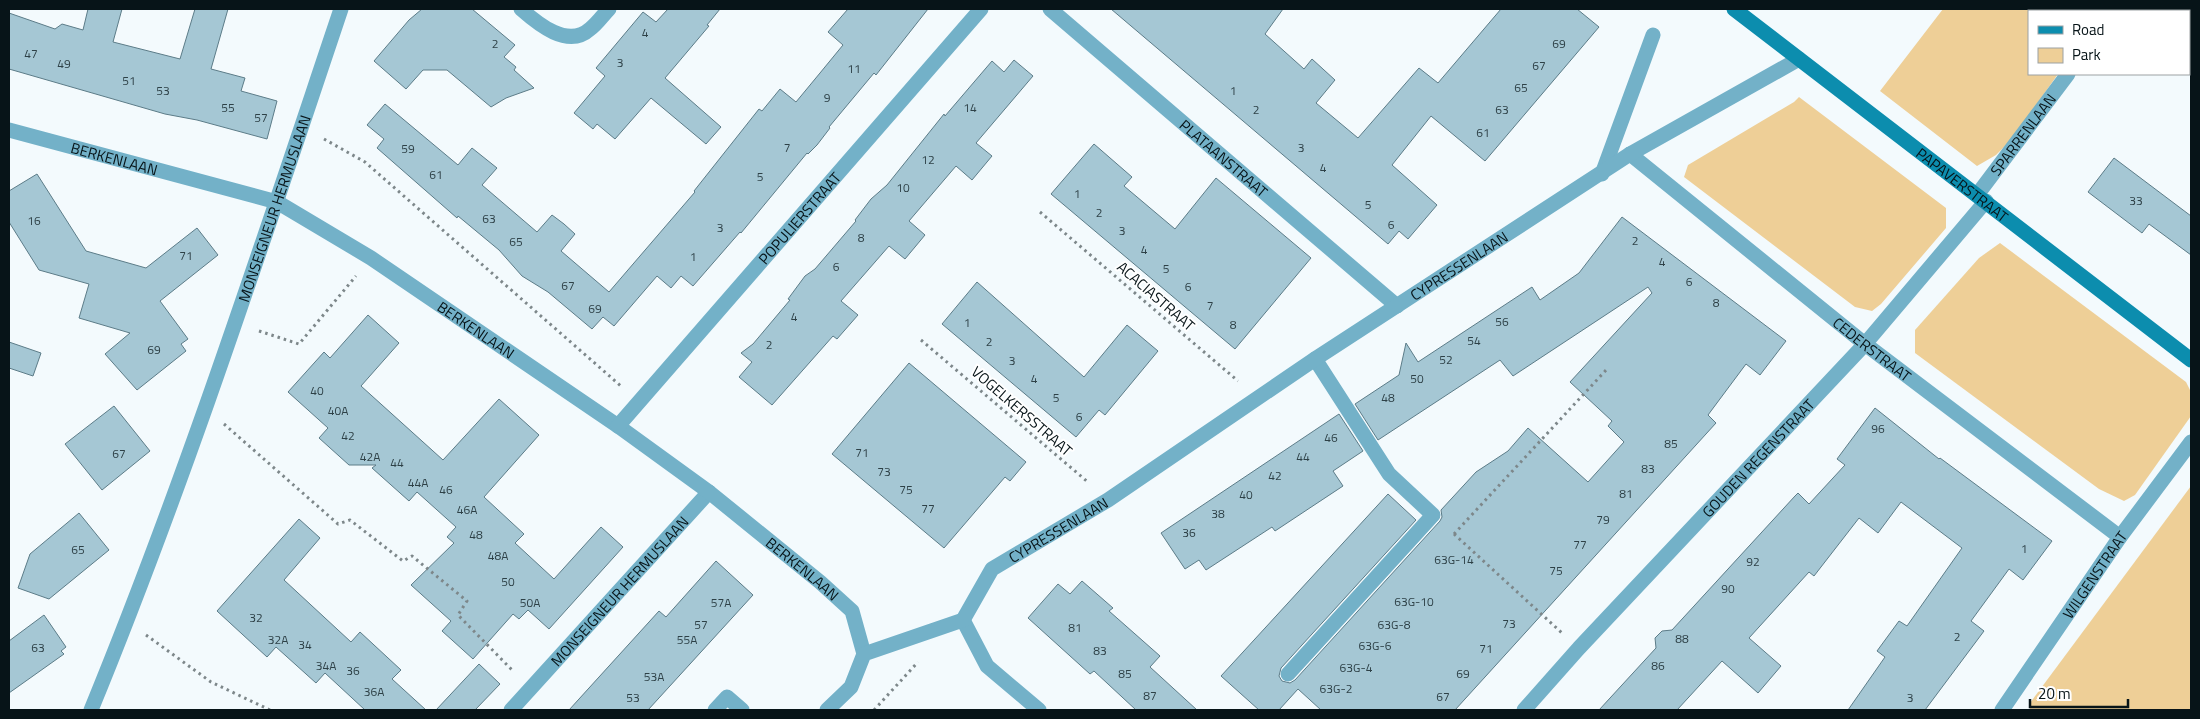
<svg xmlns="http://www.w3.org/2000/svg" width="2200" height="719" font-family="'Titillium Web',sans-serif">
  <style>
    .green { fill: #eecf97 }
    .building { fill: #a5c7d4; stroke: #5c7c88 }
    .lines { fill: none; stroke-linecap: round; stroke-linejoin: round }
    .path { stroke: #7d878a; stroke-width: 3; stroke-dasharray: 2.5 4; stroke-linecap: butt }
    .lane { stroke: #73b1c8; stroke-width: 15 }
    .street { stroke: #73b1c8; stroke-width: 15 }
    .secondary { stroke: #0c8dae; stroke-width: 15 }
    .labels { text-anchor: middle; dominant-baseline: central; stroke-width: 4; stroke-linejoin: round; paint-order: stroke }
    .number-label { font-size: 12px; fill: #2e4147 }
    .street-label { font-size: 15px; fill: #071418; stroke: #fff }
  </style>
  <rect width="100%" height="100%" fill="#f3fafd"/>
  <g class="green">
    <polygon points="1943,9 2104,9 2102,11 2029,11 2029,74 2058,74 2012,139 1996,155 1977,166 1880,91"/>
    <polygon points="1799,97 1946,208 1946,228 1881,304 1872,311 1855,307 1684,177 1688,165 1794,102"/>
    <polygon points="2000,243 2186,382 2191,392 2191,416 2135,495 2124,501 2099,489 1915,353 1915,330 1979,258"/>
    <polygon points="2191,486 2191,710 2030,710 2030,703"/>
  </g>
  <g class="building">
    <polygon points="88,9 122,9 113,42 180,59 195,9 228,9 211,69 245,78 241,91 277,101 267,139 197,120 165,114 9,69 9,13 55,29 62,24 83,30"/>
    <polygon points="422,9 472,9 515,45 504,57 516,67 514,70 534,88 506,98 491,107 447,70 423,70 406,89 374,61 409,20"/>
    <polygon points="668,9 720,9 707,25 709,26 665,78 721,127 706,144 651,98 615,139 597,124 593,129 574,113 605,76 596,68 643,12 656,22"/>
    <polygon points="848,9 928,9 876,75 874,73 829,127 830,128 817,145 808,154 807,153 741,233 740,232 693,286 681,276 671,288 657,276 614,326 603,317 592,329 548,292 522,276 499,250 458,216 457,218 377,148 384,139 367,125 385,104 458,165 472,148 497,168 482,185 537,232 552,215 564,224 575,234 561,251 609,292 695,192 694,191 759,109 762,111 780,89 796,102 820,73 843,45 828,32"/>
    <polygon points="1111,9 1283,9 1265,34 1304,69 1312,59 1335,80 1316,103 1358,138 1419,68 1438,83 1501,9 1577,9 1599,27 1485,161 1431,116 1392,165 1437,205 1408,239 1399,231 1388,244"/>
    <polygon points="1014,60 1033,76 976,143 992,156 972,180 956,166 909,221 925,235 905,259 889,246 841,301 858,315 837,339 833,336 772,405 739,377 752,362 741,353 753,344 790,300 788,299 805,276 815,269 856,221 855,220 871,199 887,185 944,114 945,116 992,61 1004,72"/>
    <polygon points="1094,144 1132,177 1124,186 1175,229 1216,178 1311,258 1235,349 1051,194"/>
    <polygon points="2114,158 2191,216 2191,255 2149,224 2142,233 2088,192"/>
    <polygon points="37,174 86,251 146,268 197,228 218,255 160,301 188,339 181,344 186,351 137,390 105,354 130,333 79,318 89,284 39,270 9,222 9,191"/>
    <polygon points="1622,217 1786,341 1760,375 1746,364 1708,415 1716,423 1455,710 1321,710 1298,689 1279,710 1259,710 1221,676 1388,494 1416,520 1281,668 1279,676 1282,681 1290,683 1295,680 1440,521 1442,517 1441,510 1476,472 1508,451 1528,428 1588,482 1624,442 1608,426 1612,421 1570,382 1652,293 1648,287 1513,376 1500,360 1378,440 1355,404 1399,375 1406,343 1418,362 1532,287 1540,300 1579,273"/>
    <polygon points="977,282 1084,377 1127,325 1158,351 1105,415 1099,410 1076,437 942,324"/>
    <polygon points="368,315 399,343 361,386 443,460 499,399 539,435 484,497 524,534 515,543 554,579 601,527 623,547 549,629 528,610 519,619 513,614 473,659 442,631 451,621 411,585 454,543 447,537 456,527 417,492 409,501 372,468 376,465 349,465 319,438 328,428 288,392 324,352 330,358"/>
    <polygon points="9,342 41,353 33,376 9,368"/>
    <polygon points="909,363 1026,462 1010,481 1005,477 944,548 832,454"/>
    <polygon points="114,406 150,451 102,490 65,444"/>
    <polygon points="1875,408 1939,459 1940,458 2052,541 2023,580 2009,569 1971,621 1984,631 1925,710 1848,710 1885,657 1877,651 1899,621 1907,626 1962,548 1901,502 1878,533 1859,518 1814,576 1809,572 1749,638 1781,666 1758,693 1722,661 1677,710 1599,710 1656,648 1655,638 1662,631 1672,630 1795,496 1798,493 1809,504 1845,465 1837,459"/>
    <polygon points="1339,414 1363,451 1333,471 1343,486 1275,531 1272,527 1206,570 1199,560 1185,569 1161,533"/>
    <polygon points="79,513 109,550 49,599 18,588 30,554"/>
    <polygon points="299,519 320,538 284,580 351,642 360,632 401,670 392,679 426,710 365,710 325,673 316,683 276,647 267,657 217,611"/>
    <polygon points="716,561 753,595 648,710 569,710 659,611 666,617"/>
    <polygon points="1082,581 1113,608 1109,611 1160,656 1150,667 1197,710 1136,710 1094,671 1090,674 1028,618 1058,584 1070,594"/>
    <polygon points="44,615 66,647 61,651 64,654 9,693 9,641"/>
    <polygon points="479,664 500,684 475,710 436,710"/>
  </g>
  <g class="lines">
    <g class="path">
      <polyline points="324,139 365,162 622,387"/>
      <polyline points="1040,212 1238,381"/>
      <polyline points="259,331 299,344 356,276"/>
      <polyline points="921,340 1089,483"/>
      <polyline points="224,424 338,524 350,520 403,561 412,556 467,601 458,615 514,672"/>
      <polyline points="1454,534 1607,369"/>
      <polyline points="1454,534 1562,633"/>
      <polyline points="146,635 211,682 270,710"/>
      <polyline points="874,710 918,662"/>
    </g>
    <g class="lane">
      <polyline points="1288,674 1433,515 1389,474 1315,359"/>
      <path id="s1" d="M511,710L709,492"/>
    </g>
    <g class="street">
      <path d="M521,9C538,24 568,49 590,29C597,24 603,15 609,9"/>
      <path id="s2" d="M1050,9L1397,306"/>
      <polyline points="2115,11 2116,9"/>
      <path id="s3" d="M9,130L277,202L371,258L618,426L709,492L820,582L852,611L864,654"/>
      <path id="s4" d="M1630,154L1865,344L2120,537"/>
      <polyline points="1602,174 1653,35"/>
      <path id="s5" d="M1977,195L2068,74"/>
      <path id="s6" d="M618,426L981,9"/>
      <polyline points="963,620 987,666 1039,710"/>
      <path id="s7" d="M91,710C185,481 262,244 341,9"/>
      <polyline points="715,710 727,697 742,710"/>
      <path id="s8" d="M827,710L851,687L864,654L963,620L992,569L1108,500L1315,359L1630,154L1799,59"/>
      <path id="s9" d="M1524,710L1579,648L1865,344L1986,201"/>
      <path id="s10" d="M2002,710L2120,537L2191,442"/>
    </g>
    <path class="secondary" id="s11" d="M1734,9L2191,360"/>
  </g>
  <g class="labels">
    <g class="number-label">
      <text x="645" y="32">4</text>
      <text x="495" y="43">2</text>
      <text x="1559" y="43">69</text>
      <text x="31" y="53">47</text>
      <text x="620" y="62">3</text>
      <text x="64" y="63">49</text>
      <text x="1539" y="65">67</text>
      <text x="854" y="68">11</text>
      <text x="129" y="80">51</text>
      <text x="1521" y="87">65</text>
      <text x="163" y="90">53</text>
      <text x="1233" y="90">1</text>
      <text x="827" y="97">9</text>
      <text x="228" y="107">55</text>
      <text x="970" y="107">14</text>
      <text x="1256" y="109">2</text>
      <text x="1502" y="109">63</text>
      <text x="261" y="117">57</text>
      <text x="1483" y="132">61</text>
      <text x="787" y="147">7</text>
      <text x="1301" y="147">3</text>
      <text x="408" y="148">59</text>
      <text x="928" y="159">12</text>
      <text x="1323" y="167">4</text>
      <text x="436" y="174">61</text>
      <text x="760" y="176">5</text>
      <text x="903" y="187">10</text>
      <text x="1077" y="193">1</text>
      <text x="2136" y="200">33</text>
      <text x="1368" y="204">5</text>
      <text x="1099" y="212">2</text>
      <text x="489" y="218">63</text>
      <text x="34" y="220">16</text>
      <text x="1391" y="224">6</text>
      <text x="720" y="227">3</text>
      <text x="1122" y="230">3</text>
      <text x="861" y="237">8</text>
      <text x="1635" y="240">2</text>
      <text x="516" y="241">65</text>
      <text x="1144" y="249">4</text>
      <text x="186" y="255">71</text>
      <text x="693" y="256">1</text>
      <text x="1662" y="261">4</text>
      <text x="836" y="266">6</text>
      <text x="1166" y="268">5</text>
      <text x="1689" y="281">6</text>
      <text x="568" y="285">67</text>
      <text x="1188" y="286">6</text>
      <text x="1716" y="302">8</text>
      <text x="1210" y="305">7</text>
      <text x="595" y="308">69</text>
      <text x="794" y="316">4</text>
      <text x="1502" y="321">56</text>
      <text x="967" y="322">1</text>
      <text x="1233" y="324">8</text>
      <text x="1474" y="340">54</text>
      <text x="989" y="341">2</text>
      <text x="769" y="344">2</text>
      <text x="154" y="349">69</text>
      <text x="1446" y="359">52</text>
      <text x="1012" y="360">3</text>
      <text x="1034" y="378">4</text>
      <text x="1417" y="378">50</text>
      <text x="317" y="390">40</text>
      <text x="1056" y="397">5</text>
      <text x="1388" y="397">48</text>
      <text x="338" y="410">40A</text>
      <text x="1079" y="416">6</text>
      <text x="1878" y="428">96</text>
      <text x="348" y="435">42</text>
      <text x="1331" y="437">46</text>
      <text x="1671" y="443">85</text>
      <text x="862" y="452">71</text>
      <text x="119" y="453">67</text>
      <text x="370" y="456">42A</text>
      <text x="1303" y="456">44</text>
      <text x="397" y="462">44</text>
      <text x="1648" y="468">83</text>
      <text x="884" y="471">73</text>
      <text x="1275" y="475">42</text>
      <text x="418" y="482">44A</text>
      <text x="446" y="489">46</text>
      <text x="906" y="489">75</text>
      <text x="1626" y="493">81</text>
      <text x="1246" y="494">40</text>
      <text x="928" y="508">77</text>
      <text x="467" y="509">46A</text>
      <text x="1218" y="513">38</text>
      <text x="1603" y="519">79</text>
      <text x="1189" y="532">36</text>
      <text x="476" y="534">48</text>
      <text x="1580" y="544">77</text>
      <text x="2024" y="548">1</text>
      <text x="78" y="549">65</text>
      <text x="498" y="555">48A</text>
      <text x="1454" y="559">63G-14</text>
      <text x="1753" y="561">92</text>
      <text x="1556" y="570">75</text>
      <text x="508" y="581">50</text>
      <text x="1728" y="588">90</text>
      <text x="1414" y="601">63G-10</text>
      <text x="530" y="602">50A</text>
      <text x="721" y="602">57A</text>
      <text x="256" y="617">32</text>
      <text x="1509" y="623">73</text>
      <text x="701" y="624">57</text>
      <text x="1394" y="624">63G-8</text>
      <text x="1075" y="627">81</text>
      <text x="1957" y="636">2</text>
      <text x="1682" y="638">88</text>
      <text x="278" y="639">32A</text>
      <text x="687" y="639">55A</text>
      <text x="305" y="644">34</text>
      <text x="1375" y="645">63G-6</text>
      <text x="38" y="647">63</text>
      <text x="1486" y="648">71</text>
      <text x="1100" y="650">83</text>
      <text x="326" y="665">34A</text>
      <text x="1658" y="665">86</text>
      <text x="1356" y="667">63G-4</text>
      <text x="353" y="670">36</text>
      <text x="1125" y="673">85</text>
      <text x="1463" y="673">69</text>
      <text x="654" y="676">53A</text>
      <text x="1336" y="688">63G-2</text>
      <text x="374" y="691">36A</text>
      <text x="1150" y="695">87</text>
      <text x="1443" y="696">67</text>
      <text x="633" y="697">53</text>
      <text x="1910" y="697">3</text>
    </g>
    <g class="street-label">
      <text stroke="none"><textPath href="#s5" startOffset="76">SPARRENLAAN</textPath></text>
      <text stroke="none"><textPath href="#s2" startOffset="229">PLATAANSTRAAT</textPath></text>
      <text stroke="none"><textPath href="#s3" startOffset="109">BERKENLAAN</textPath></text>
      <text stroke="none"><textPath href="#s11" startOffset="288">PAPAVERSTRAAT</textPath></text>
      <text stroke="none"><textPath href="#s7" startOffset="534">MONSEIGNEUR HERMUSLAAN</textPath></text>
      <text stroke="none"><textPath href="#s6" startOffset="276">POPULIERSTRAAT</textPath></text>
      <text stroke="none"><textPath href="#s8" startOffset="789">CYPRESSENLAAN</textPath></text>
      <text transform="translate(1156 296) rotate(41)">ACACIASTRAAT</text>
      <text stroke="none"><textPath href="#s3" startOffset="514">BERKENLAAN</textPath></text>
      <text stroke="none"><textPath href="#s4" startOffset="311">CEDERSTRAAT</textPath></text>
      <text transform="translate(1022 411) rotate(41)">VOGELKERSSTRAAT</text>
      <text stroke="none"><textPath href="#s9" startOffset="344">GOUDEN REGENSTRAAT</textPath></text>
      <text stroke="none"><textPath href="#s8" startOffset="309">CYPRESSENLAAN</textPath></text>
      <text stroke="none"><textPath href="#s3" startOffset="919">BERKENLAAN</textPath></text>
      <text stroke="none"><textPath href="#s10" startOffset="164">WILGENSTRAAT</textPath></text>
      <text stroke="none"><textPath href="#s1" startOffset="161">MONSEIGNEUR HERMUSLAAN</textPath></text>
    </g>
  </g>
  <rect width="2200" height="719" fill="none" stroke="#071418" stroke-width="20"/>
  <rect x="2028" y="10" width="162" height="65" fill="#ffffff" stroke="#9ca1a3"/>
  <rect x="2038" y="26" width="25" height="8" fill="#0c8dae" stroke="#9ca1a3"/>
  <text x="2072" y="35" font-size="15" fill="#071418">Road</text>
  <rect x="2038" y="48" width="25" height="15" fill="#eecf97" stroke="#9ca1a3"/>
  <text x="2072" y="60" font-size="15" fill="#071418">Park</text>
  <path d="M2030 699v8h98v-8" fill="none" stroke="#071418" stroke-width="2.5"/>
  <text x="2038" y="699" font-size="15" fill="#071418" stroke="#ffffff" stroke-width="4" paint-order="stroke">20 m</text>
</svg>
